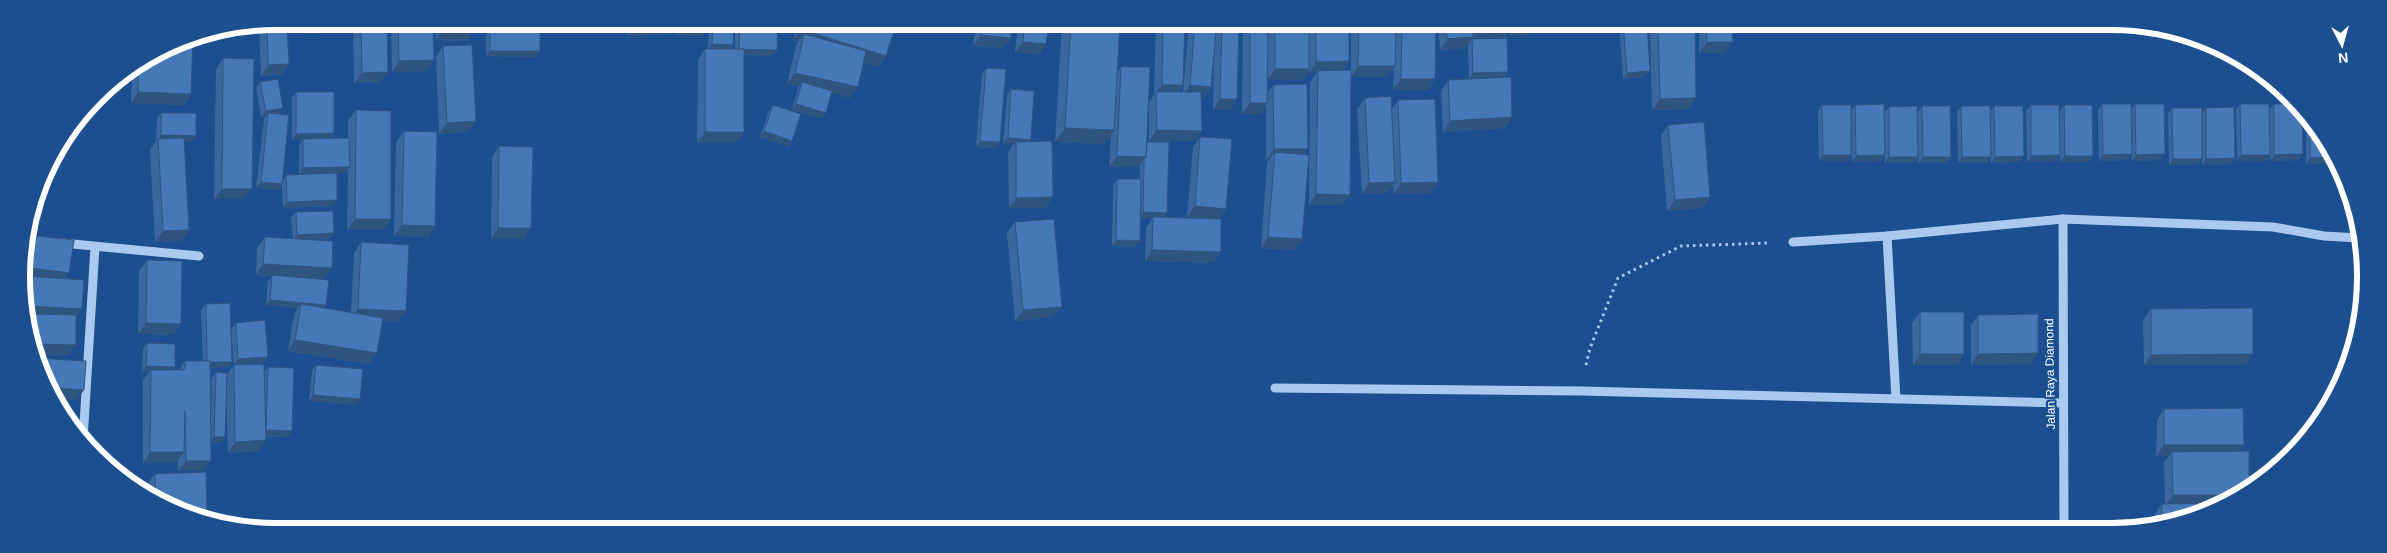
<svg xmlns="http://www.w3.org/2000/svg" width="2387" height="553" font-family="Helvetica,sans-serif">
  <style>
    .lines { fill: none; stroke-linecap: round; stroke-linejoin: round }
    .path { stroke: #a9c9ee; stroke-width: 3; stroke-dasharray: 2.5 4; stroke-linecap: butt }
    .minor { stroke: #a9c9ee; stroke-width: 9 }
    .wall { fill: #3a679d }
    .shaded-wall { fill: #305480 }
    .building { fill: #4478b7; stroke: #305480 }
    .labels { text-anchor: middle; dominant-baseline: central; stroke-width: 4.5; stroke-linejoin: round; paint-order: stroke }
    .street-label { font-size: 12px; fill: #fff; stroke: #1b4f8f }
    .rim { fill: none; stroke: #fff; stroke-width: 6 }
  </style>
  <rect width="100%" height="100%" fill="#1b4f8f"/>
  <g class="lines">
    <polyline class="path" points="1586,365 1590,348 1618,278 1681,246 1768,243"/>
    <g class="minor">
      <polyline points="2063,219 2064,530"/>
      <polyline points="1887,236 1896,399"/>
      <polyline points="1793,242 1887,236 2063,219 2273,227 2324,236 2359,238"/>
      <polyline points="62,243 199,256"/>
      <polyline points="1275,388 1581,391 2063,403"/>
      <polyline points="83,440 95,247"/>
    </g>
  </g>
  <g class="wall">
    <polygon points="276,21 289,64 282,75 261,76 259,25"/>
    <polygon points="304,21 387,21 380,83 354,83 353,25 348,32 305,34"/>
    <polygon points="391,21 433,21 427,71 392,72"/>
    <polygon points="437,21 476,21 468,41 436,40"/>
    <polygon points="490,22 540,51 536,57 486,56 486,28"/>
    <polygon points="627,22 674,22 675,28 670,34 628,36"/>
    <polygon points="677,22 707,22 702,36 676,35"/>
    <polygon points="711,22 734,22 733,45 731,49 735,49 735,27 739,22 765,22 772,56 744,55 736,143 697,143 698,60 705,49 708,49 709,25"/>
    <polygon points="799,22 897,22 886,56 878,67 864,62 850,98 831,93 821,118 792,110 798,88 799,86 787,84 796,45 798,42 793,40"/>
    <polygon points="976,22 1012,22 1011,38 1003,48 973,46"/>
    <polygon points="1018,22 1049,22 1039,55 1015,52"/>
    <polygon points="1062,22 1120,22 1117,72 1121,67 1147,142 1164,218 1207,219 1187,217 1193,147 1200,137 1219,219 1221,252 1213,263 1145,261 1146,228 1152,219 1140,218 1135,247 1112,246 1113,185 1117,179 1140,179 1140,165 1139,167 1109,167 1111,134 1104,144 1055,142"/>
    <polygon points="1156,22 1185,22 1183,85 1179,92 1183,92 1189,22 1239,22 1237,99 1230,110 1213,110 1214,61 1211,87 1204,98 1201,98 1194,141 1149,141 1149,102 1154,95"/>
    <polygon points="1243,22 1349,23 1349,61 1343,71 1351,70 1351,23 1436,23 1435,79 1428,90 1393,90 1394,68 1387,77 1351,77 1342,205 1309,205 1310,82 1317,72 1309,73 1309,70 1302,80 1267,80 1267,93 1273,85 1304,154 1295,250 1261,248 1267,162 1269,160 1266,160 1266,106 1260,114 1242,114"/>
    <polygon points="1438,23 1509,23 1510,30 1504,38 1508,72 1503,77 1512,117 1505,128 1443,132 1441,91 1448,80 1501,78 1469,79 1468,45 1470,42 1470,41 1465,48 1440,50"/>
    <polygon points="1510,23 1534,23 1530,35 1511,36"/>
    <polygon points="1619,23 1647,23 1645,77 1623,79"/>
    <polygon points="1657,23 1695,23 1689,109 1652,110 1650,32"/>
    <polygon points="1699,23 1732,23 1725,53 1699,53"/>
    <polygon points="179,41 191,94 184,105 131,103 132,70"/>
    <polygon points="443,46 476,121 468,132 439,134 436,57"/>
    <polygon points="223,58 245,199 214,199 216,69"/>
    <polygon points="986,68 1000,142 996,148 976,147 982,74"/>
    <polygon points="260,82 279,114 283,180 286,175 326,174 299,174 299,145 302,140 292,140 292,98 296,92 334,133 331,138 348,138 348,121 356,110 383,230 347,230 348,169 345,173 337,173 333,206 283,208 282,185 278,190 256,188 264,119 265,117 261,117 256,88"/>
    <polygon points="1011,89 1030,141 1053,197 1045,208 1009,208 1008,152 1013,145 1003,144 1007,95"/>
    <polygon points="1365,98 1392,109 1398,100 1438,182 1431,193 1394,194 1393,185 1388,193 1362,194 1357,109"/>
    <polygon points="2102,104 2132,154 2127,160 2099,161 2098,110"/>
    <polygon points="2135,104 2161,160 2132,161 2131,110"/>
    <polygon points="2240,104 2269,110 2274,104 2299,160 2270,161 2270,155 2266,161 2237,161 2236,110"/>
    <polygon points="773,105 792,141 788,147 760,137 769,111"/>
    <polygon points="1822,105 1851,155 1847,161 1819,161 1818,111"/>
    <polygon points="1855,105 1885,155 1880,161 1852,162 1851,111"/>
    <polygon points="2031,105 2060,155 2056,161 2027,162 2026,111"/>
    <polygon points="2064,105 2093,156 2089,162 2060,162 2060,111"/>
    <polygon points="1922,106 1951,157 1947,163 1918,163 1918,112"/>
    <polygon points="1961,106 1990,111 1994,106 2024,156 2019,162 1991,163 1991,157 1987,163 1958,163 1957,112"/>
    <polygon points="1889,107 1918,157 1914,163 1885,163 1884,113"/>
    <polygon points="2172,108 2202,113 2206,108 2235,158 2231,164 2202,165 2202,135 2202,159 2198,165 2169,165 2168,114"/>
    <polygon points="161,113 192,142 184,142 182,241 155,242 150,150 156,141 157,119"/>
    <polygon points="2306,115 2313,121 2334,163 2306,164"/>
    <polygon points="1668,125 1703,208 1667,211 1661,136"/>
    <polygon points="404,131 435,226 428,237 394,236 396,142"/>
    <polygon points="499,146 524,239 491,239 492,157"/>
    <polygon points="296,212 330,239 315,240 324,279 296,277 324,308 351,312 354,253 361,242 398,322 382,321 377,353 369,364 288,351 294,315 298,308 266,305 268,281 272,276 256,275 257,248 265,237 293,239 291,218"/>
    <polygon points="1015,222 1054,317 1015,321 1007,233"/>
    <polygon points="147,260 181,324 173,335 138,334 139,271"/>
    <polygon points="206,304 232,362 228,368 210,368 211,413 212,378 216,372 227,375 234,365 264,373 268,367 288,437 266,437 259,451 228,453 226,395 221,443 211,443 203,471 178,471 178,461 176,463 143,463 143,380 149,372 142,372 143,349 147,343 175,367 173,370 179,370 185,361 203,361 201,310"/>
    <polygon points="2151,309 2253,354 2245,365 2144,365 2143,320"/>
    <polygon points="1920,312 1964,354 1957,365 1913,365 1912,323"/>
    <polygon points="1978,315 2038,353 2030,364 1971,365 1971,325"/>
    <polygon points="236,323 264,363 234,365 231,329"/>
    <polygon points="316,365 360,399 356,405 309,401 312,371"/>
    <polygon points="2164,409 2244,445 2239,451 2223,506 2155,526 2155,514 2162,504 2165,504 2164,462 2169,456 2156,456 2157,420"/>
    <polygon points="155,474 207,517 149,498 148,497 147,484"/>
  </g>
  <g class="shaded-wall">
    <polygon points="356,22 348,32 305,34 312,23"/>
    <polygon points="1579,23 1615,23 1576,27"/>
    <polygon points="255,25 250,32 226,31"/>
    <polygon points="675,28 670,34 628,36 632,30"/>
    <polygon points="443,29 475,30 468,41 436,40"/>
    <polygon points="681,29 707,30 702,36 676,35"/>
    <polygon points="800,29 886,56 878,67 802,43 804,34 798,42 793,40"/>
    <polygon points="1534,29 1530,35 1511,36 1515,30"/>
    <polygon points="1510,30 1502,40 1472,39 1470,42 1477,31"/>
    <polygon points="981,35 1011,38 1003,48 973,46"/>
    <polygon points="1473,37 1465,48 1440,50 1447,39"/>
    <polygon points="1023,42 1046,44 1039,55 1015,52"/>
    <polygon points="1707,42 1733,42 1725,53 1699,53"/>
    <polygon points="712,44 733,45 729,51 708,50"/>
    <polygon points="739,49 777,50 772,56 734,55"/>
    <polygon points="490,51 540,51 536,57 486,56"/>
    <polygon points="434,60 427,71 392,72 399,61"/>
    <polygon points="1349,61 1342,72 1318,71 1317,72 1309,73 1316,62"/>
    <polygon points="289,64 282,75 261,76 268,65"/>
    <polygon points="1358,66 1395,66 1387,77 1351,77"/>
    <polygon points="1275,69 1309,69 1302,80 1267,80"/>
    <polygon points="1650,71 1645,77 1623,79 1627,73"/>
    <polygon points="388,72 380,83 354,83 362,73"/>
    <polygon points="1508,72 1503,78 1469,79 1473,73"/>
    <polygon points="795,73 858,87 850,98 801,87 802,82 799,86 787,84"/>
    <polygon points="1401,79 1435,79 1428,90 1393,90"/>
    <polygon points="1162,85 1183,85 1176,96 1156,93"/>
    <polygon points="1190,85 1211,87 1204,98 1183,96"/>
    <polygon points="138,92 191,94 184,105 131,103"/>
    <polygon points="1696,98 1689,109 1652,110 1660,99"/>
    <polygon points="1220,99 1237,99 1230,110 1213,110"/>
    <polygon points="1250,103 1267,103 1260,114 1242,114"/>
    <polygon points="796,104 826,113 821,118 792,110"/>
    <polygon points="283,108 279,114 268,113 265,117 261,117 266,111"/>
    <polygon points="1512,117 1505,128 1443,132 1450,121"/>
    <polygon points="476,121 468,132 439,134 447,123"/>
    <polygon points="1065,128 1114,130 1104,144 1055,142"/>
    <polygon points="1157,130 1202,131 1194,141 1149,141"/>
    <polygon points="764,131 792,141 788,147 760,137"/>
    <polygon points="705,132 744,132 736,143 697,143"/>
    <polygon points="334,133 330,139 292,140 296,134"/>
    <polygon points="161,135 196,136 192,142 158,141 158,140"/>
    <polygon points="1008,138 1031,140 1027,146 1016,142 1013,145 1003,144"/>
    <polygon points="980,141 1000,142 996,148 976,147"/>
    <polygon points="1274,149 1308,149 1300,160 1275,152 1269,160 1266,160"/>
    <polygon points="2132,154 2127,160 2099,161 2103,155"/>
    <polygon points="2165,154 2161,160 2132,161 2136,155"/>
    <polygon points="2303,154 2299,160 2270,161 2274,155"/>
    <polygon points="1823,155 1851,155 1847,161 1819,161"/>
    <polygon points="1885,155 1880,161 1852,162 1856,156"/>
    <polygon points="2060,155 2056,161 2027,162 2031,156"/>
    <polygon points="2241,155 2270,155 2266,161 2237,161"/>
    <polygon points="1117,156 1146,157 1139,167 1109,167"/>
    <polygon points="2024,156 2019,162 1991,163 1995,157"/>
    <polygon points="2065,156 2093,156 2089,162 2060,162"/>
    <polygon points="1889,157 1918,157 1914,163 1885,163"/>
    <polygon points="1923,157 1951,157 1947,163 1918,163"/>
    <polygon points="1962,157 1991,157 1987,163 1958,163"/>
    <polygon points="2331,157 2334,163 2306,164 2310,158"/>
    <polygon points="2235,158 2231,164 2202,165 2206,159"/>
    <polygon points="2173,159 2202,159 2198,165 2169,165"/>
    <polygon points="350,167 345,173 299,174 303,168"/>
    <polygon points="261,182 282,184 278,190 256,188"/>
    <polygon points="1395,182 1388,193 1362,194 1369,183"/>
    <polygon points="1438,182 1431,193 1394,194 1401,183"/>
    <polygon points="222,189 252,189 245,199 214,199"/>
    <polygon points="1316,194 1350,195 1342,205 1309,205"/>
    <polygon points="1053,197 1045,208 1009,208 1016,198"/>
    <polygon points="1710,197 1703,208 1667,211 1675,200"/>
    <polygon points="337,200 333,206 283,208 287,202"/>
    <polygon points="1195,206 1226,209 1219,220 1187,217"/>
    <polygon points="1143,212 1167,213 1163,219 1153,217 1152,219 1139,218"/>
    <polygon points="355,219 391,219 383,230 347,230"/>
    <polygon points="402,225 435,226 428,237 394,236"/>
    <polygon points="498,228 531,228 524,239 491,239"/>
    <polygon points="189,230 182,241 155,242 163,231"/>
    <polygon points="334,233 330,239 293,241 297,235"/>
    <polygon points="1268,237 1302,239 1295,250 1261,248"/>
    <polygon points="1116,240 1140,241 1135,247 1112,246"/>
    <polygon points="1152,250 1221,252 1213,263 1145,261"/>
    <polygon points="263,264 332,268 324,279 256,275"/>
    <polygon points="23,267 69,273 62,284 24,279"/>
    <polygon points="270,300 326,305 322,311 301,304 298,308 266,305"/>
    <polygon points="28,306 82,309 74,320 29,317"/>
    <polygon points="1062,307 1054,317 1015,321 1023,310"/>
    <polygon points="358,309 406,311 398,322 350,319"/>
    <polygon points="146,323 181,324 173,335 138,334"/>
    <polygon points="295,340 377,353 369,364 288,351"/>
    <polygon points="33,344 76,345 68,356 34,355"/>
    <polygon points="2038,353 2030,364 1971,365 1978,354"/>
    <polygon points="1920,354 1964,354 1957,365 1913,365"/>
    <polygon points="2253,354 2245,365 2144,365 2151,355"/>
    <polygon points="268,357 264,363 234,365 238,359"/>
    <polygon points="207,362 232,362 228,368 203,368"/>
    <polygon points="146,366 175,367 171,373 151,370 149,372 142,372"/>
    <polygon points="50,388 84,390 77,400 57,399"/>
    <polygon points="313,395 360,399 356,405 309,401"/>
    <polygon points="266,430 292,431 288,437 262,436"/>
    <polygon points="214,437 225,437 221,443 210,443"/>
    <polygon points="266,440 259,451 228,453 235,442"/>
    <polygon points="2164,445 2244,445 2236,456 2172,452 2169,456 2156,456"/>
    <polygon points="150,452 184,452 176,463 143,463"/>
    <polygon points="186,461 211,461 203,471 178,471"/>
    <polygon points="2173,495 2238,495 2223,506 2165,506"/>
  </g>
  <g class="building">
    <polygon points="276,21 287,21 289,64 268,65 267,23"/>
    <polygon points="312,21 356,21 356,22 312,23"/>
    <polygon points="361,21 387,21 388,72 362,73"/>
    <polygon points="398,21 433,21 434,60 399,61"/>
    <polygon points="444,21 476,21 475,30 443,29"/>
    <polygon points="490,22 540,23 540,51 490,51"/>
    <polygon points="632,22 674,22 675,28 632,30"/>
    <polygon points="681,22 707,22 707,30 681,29"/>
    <polygon points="713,22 734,22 733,45 712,44"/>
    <polygon points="740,22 778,22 777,50 739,49"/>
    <polygon points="803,22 897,22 886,56 800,29"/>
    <polygon points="982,22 1012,22 1011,38 981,35"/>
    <polygon points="1025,22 1049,22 1046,44 1023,42"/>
    <polygon points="1071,22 1120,22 1114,130 1065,128"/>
    <polygon points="1163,22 1185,22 1183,85 1162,85"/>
    <polygon points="1195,22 1217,22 1211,87 1190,85"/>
    <polygon points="1222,22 1239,22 1237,99 1220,99"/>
    <polygon points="1250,22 1268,22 1267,103 1250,103"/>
    <rect x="1275" y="22" width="34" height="47"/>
    <polygon points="1316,22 1349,23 1349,61 1316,62"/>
    <polygon points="1359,23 1396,23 1395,66 1358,66"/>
    <polygon points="1402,23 1436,23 1435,79 1401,79"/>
    <polygon points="1446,23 1472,23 1473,37 1447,39"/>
    <polygon points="1477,23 1509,23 1510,30 1477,31"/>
    <polygon points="1515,23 1534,23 1534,29 1515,30"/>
    <polygon points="1623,23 1647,23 1650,71 1627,73"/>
    <polygon points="1658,23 1695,23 1696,98 1660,99"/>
    <polygon points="1706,23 1732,23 1733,42 1707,42"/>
    <polygon points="804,34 866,51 858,87 795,73"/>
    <polygon points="193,38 191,94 138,92 139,65 179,41"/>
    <polygon points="1507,38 1508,72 1473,73 1472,39"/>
    <polygon points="472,45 476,121 447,123 443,46"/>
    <rect x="705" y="49" width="39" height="83"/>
    <polygon points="223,58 254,59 252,189 222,189"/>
    <polygon points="1121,67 1150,67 1146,157 1117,156"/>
    <polygon points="986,68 1006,69 1000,142 980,141"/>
    <polygon points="1351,70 1350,195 1316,194 1318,71"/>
    <polygon points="1511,77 1512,117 1450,121 1448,80"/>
    <polygon points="278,79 283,108 266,111 260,82"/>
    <polygon points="802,82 832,91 826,113 796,104"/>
    <polygon points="1307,84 1308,149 1274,149 1273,85"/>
    <polygon points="1011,89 1034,91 1031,140 1008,138"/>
    <polygon points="296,92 334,92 334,133 296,134"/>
    <polygon points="1156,92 1201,92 1202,131 1157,130"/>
    <polygon points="1391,96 1395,182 1369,183 1365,98"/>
    <polygon points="1435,99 1438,182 1401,183 1398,100"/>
    <polygon points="1884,104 1885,155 1856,156 1855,105"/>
    <polygon points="2102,104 2131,104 2132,154 2103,155"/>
    <polygon points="2135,104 2164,104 2165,154 2136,155"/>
    <polygon points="2240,104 2269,104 2270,155 2241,155"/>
    <polygon points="2274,104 2293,104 2302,112 2303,154 2274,155"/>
    <polygon points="773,105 801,114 792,141 764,131"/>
    <polygon points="1822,105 1851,105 1851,155 1823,155"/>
    <polygon points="2031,105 2059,105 2060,155 2031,156"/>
    <polygon points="2064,105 2092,105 2093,156 2065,156"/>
    <polygon points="1917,106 1918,157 1889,157 1889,107"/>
    <polygon points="1922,106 1950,106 1951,157 1923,157"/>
    <polygon points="1961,106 1990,106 1991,157 1962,157"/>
    <polygon points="1994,106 2023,106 2024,156 1995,157"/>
    <polygon points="2234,107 2235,158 2206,159 2206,108"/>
    <polygon points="2172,108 2202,108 2202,159 2173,159"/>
    <polygon points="356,110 391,111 391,219 355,219"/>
    <polygon points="161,113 196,113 196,136 161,135"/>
    <polygon points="268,113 289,115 282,184 261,182"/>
    <polygon points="2310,118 2313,121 2331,157 2310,158"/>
    <polygon points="1704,122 1710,197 1675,200 1668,125"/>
    <polygon points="404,131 437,132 435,226 402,225"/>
    <polygon points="1200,137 1232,139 1226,209 1195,206"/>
    <polygon points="184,138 189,230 163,231 158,139"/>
    <polygon points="349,138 350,167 303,168 303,139"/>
    <polygon points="1052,141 1053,197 1016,198 1016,142"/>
    <polygon points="1147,142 1169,142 1167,213 1143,212 1144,159 1146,157"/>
    <polygon points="499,146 533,147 531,228 498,228"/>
    <polygon points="1275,152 1309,155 1302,239 1268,237"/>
    <polygon points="337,173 337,200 287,202 286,175"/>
    <polygon points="1117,179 1141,179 1140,241 1116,240"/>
    <polygon points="333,211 334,233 297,235 296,212"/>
    <polygon points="1153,217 1221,219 1221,252 1152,250"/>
    <polygon points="1054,219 1062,307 1023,310 1015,222"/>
    <polygon points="28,235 74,240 69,273 23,267 22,260"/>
    <polygon points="265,237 333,241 332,268 263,264"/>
    <polygon points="361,242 409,245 406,311 358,309"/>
    <polygon points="147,260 182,261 181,324 146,323"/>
    <polygon points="272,275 329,280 326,305 270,300"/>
    <polygon points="24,276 84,280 82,309 28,306"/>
    <polygon points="230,303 232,362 210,362 210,361 207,361 206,304"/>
    <polygon points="301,304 383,318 377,353 295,340"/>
    <polygon points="2253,308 2253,354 2151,355 2151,309"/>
    <rect x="1920" y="312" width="44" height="42"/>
    <polygon points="29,314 76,315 76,345 33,344"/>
    <polygon points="2038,314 2038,353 1978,354 1978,315"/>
    <polygon points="265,320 268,357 238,359 236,323"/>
    <polygon points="147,343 175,344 175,367 146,366"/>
    <polygon points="35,358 86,361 84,390 50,388"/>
    <polygon points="185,361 210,361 211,461 186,461 185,411 184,452 150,452 151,370 185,370"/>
    <polygon points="264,364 266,440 235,442 234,365"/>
    <polygon points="316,365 363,369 360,399 313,395"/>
    <polygon points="268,367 294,368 292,431 266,430"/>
    <polygon points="216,372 227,373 225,437 214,437"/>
    <polygon points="57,400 68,401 67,419"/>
    <polygon points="2243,408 2244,445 2164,445 2164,409"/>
    <polygon points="2249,451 2249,487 2238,495 2173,495 2172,452"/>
    <polygon points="206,472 207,517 156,500 155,474"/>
    <polygon points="2227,503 2223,506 2162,524 2162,504"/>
  </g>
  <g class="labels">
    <g class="street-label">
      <text transform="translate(2050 374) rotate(-91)">Jalan Raya Diamond</text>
    </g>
  </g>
  <path d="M0 0H2387V553H0ZM276 30H2111A246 246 0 0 1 2357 276V277A246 246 0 0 1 2111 523H276A246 246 0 0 1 30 277V276A246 246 0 0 1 276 30Z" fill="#1b4f8f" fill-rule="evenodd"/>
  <path class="rim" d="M276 30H2111A246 246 0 0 1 2357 276V277A246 246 0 0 1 2111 523H276A246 246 0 0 1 30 277V276A246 246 0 0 1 276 30Z"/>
  <g transform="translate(2342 45) rotate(174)" stroke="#1b4f8f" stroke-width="4" paint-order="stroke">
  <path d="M0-4L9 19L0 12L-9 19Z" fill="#ffffff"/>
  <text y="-8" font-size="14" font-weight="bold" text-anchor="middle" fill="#ffffff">N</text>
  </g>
</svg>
